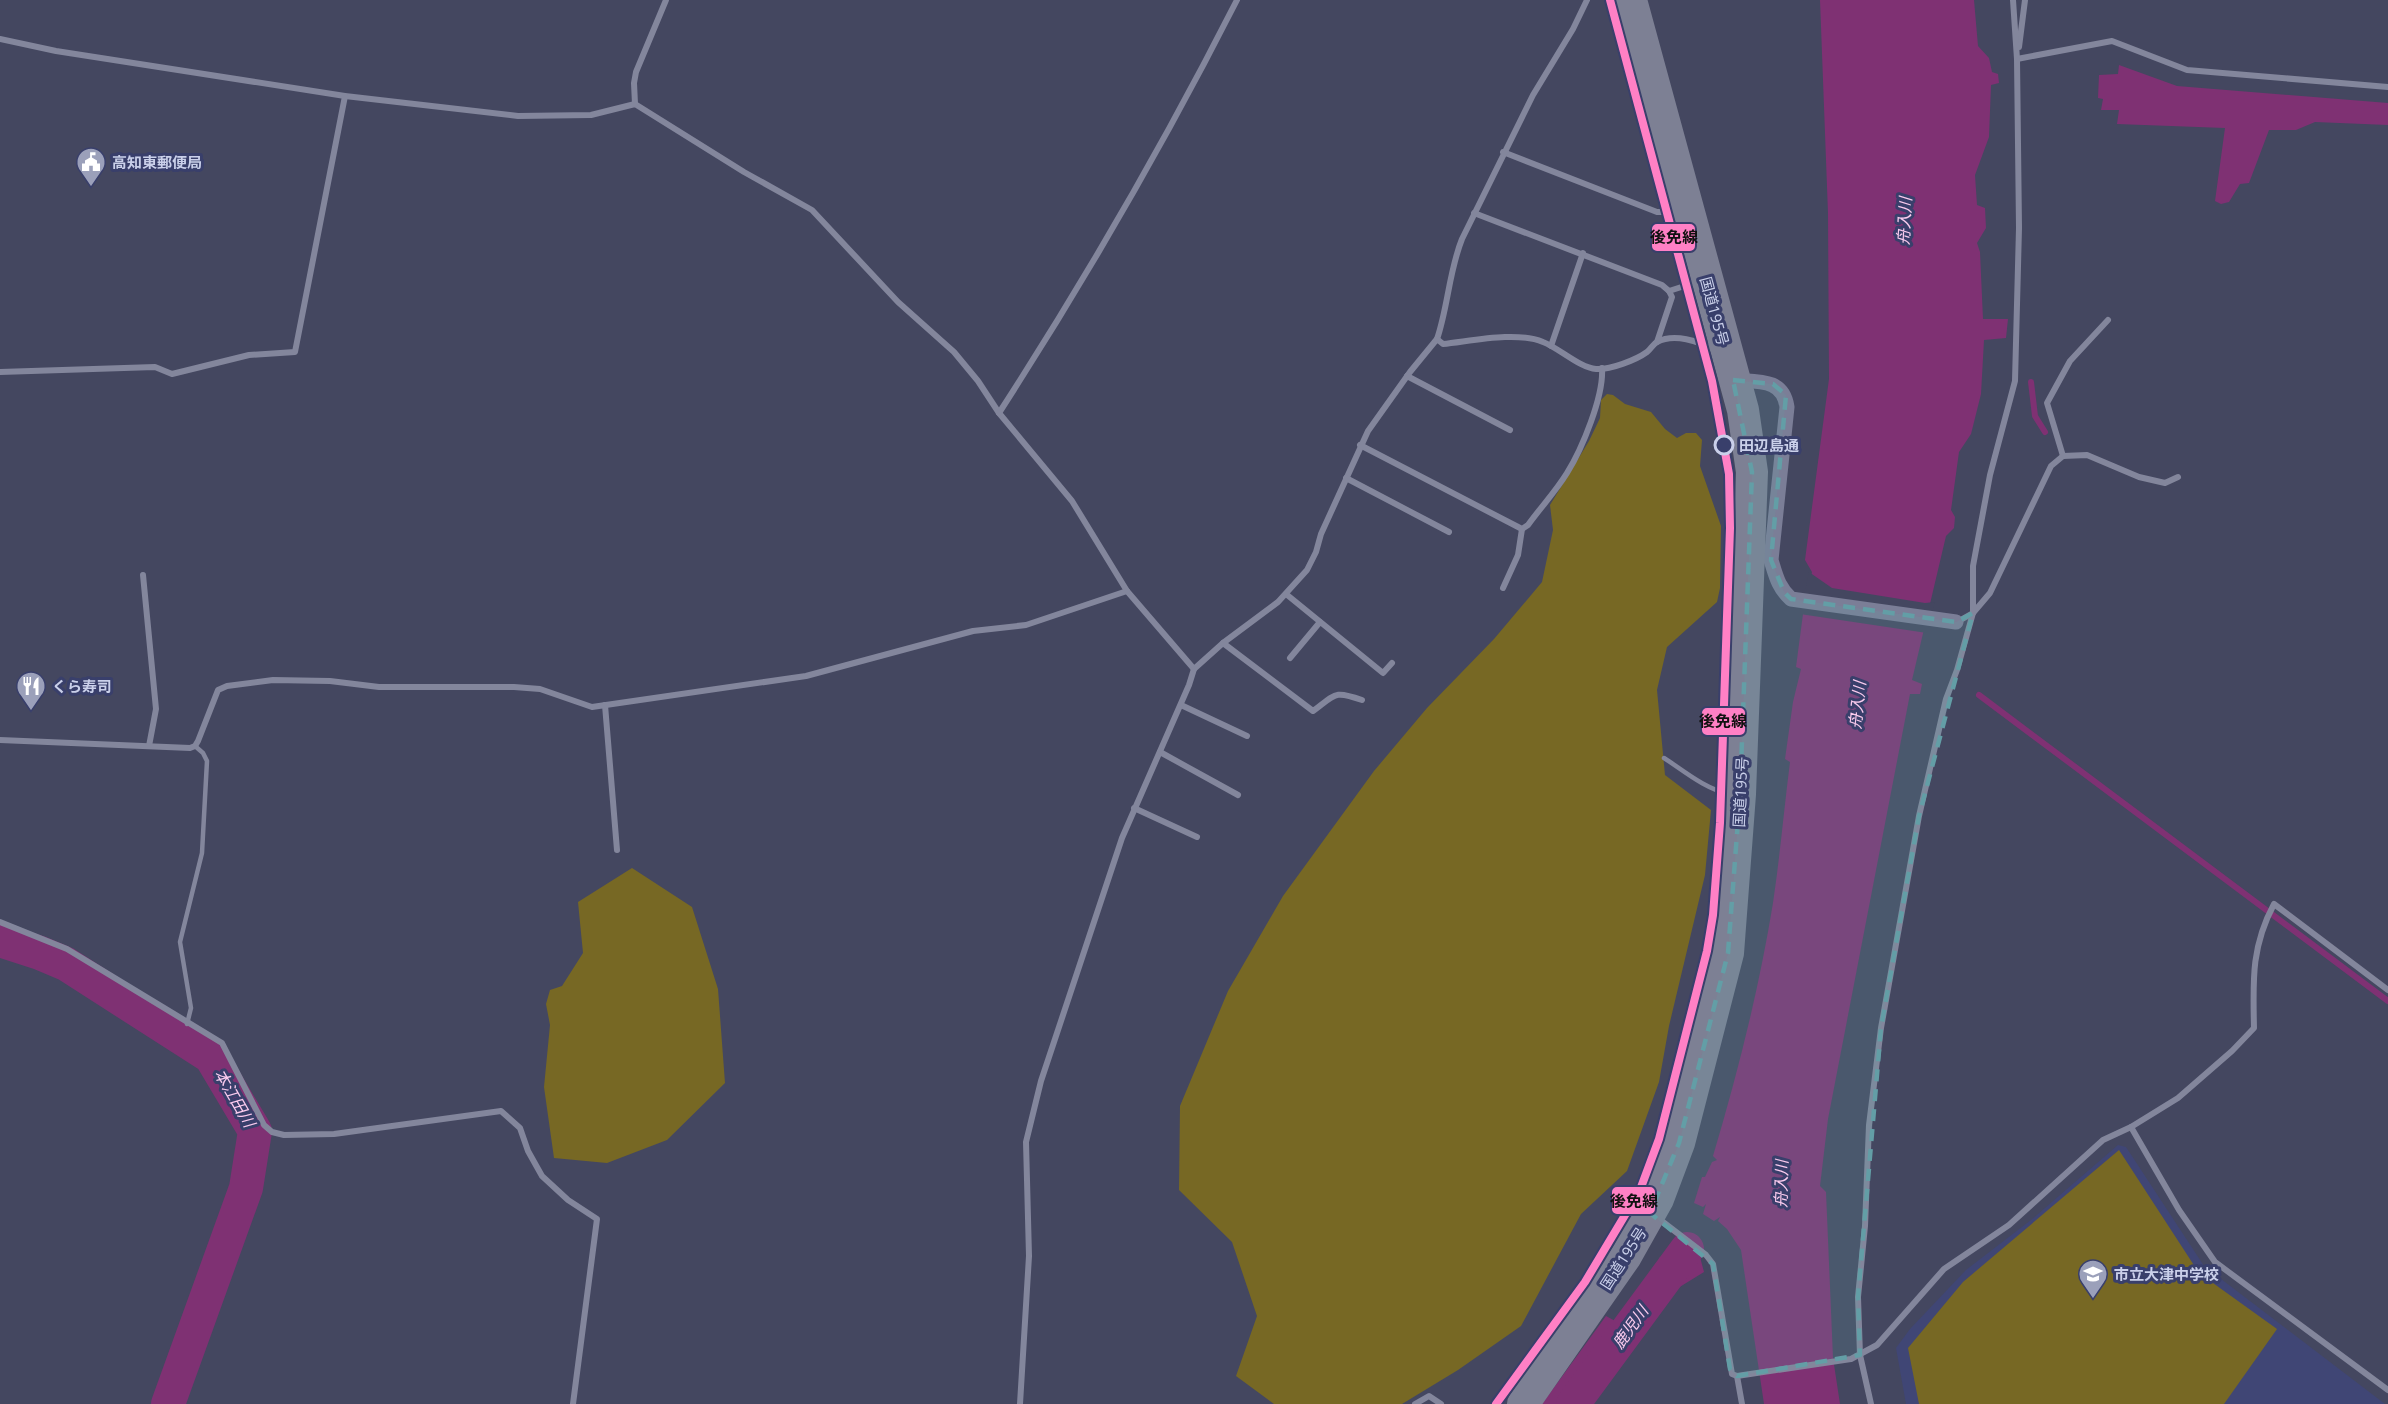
<svg xmlns="http://www.w3.org/2000/svg" width="2388" height="1404" font-family="'Noto Sans','Noto Sans JP',sans-serif">
  <style>
    .built { fill: #404675 }
    .green { fill: #776824 }
    .water { fill: #7f3173 }
    .pier { fill: #444760 }
    .lines { fill: none; stroke-linecap: round; stroke-linejoin: round }
    .stream { stroke: #7f3173; stroke-width: 6 }
    .river { stroke: #7f3173; stroke-width: 34 }
    .lane { stroke: #83869c; stroke-width: 4.5 }
    .street { stroke: #83869c; stroke-width: 6 }
    .secondary { stroke: #7b7e97; stroke-width: 15 }
    .highway { stroke: #7d8094; stroke-width: 32 }
    .tram-1-casing { stroke: #393f6b; stroke-width: 12 }
    .tram-1 { stroke: #ff80c5; stroke-width: 8 }
    .marked { fill: #639ea6; fill-opacity: 0.2; stroke: #639ea6; stroke-width: 4.5; stroke-dasharray: 12 8; stroke-linejoin: round }
    .stop-dot { fill: #393f6b; stroke: #cad0ea; stroke-width: 3 }
    .labels { text-anchor: middle; dominant-baseline: central; stroke-width: 6; stroke-linejoin: round; paint-order: stroke }
    .poi-label { font-size: 15px; font-weight: bold; fill: #cad0ea; stroke: #393f6b; text-anchor: start }
    .street-label { font-size: 15px; fill: #cad0ea; stroke: #393f6b }
    .stop-label { font-size: 15px; font-weight: bold; fill: #cad0ea; stroke: #393f6b; text-anchor: start }
    .water-label { font-size: 16px; font-style: italic; fill: #fcccef; stroke: #393f6b }
    .line-badge { stroke: #393f6b; stroke-width: 2 }
    .pale-badge-label { font-size: 16px; text-anchor: middle; font-weight: bold; fill: #111 }
  </style>
  <rect width="100%" height="100%" fill="#444760"/>
  <polygon class="built" points="2118,1145 2126,1147 2204,1266 2385,1404 1906,1404 1896,1348 1910,1329 1966,1270 2031,1220"/>
  <g class="green">
    <polygon points="1607,394 1613,395 1625,404 1651,412 1665,429 1677,438 1686,433 1696,433 1702,440 1700,466 1721,526 1720,588 1717,602 1667,647 1657,690 1665,775 1711,810 1705,875 1669,1026 1659,1082 1627,1171 1581,1214 1521,1326 1458,1370 1402,1404 1274,1404 1236,1376 1257,1316 1232,1242 1179,1190 1180,1106 1228,991 1283,896 1374,771 1427,708 1494,639 1542,582 1553,530 1550,505 1589,441 1600,418 1601,400"/>
    <polygon points="632,868 692,907 718,989 725,1083 667,1140 607,1163 554,1158 544,1087 550,1025 546,1004 550,990 562,986 583,953 578,902"/>
    <polygon points="2119,1150 2199,1273 2277,1329 2224,1404 1919,1404 1908,1348 1963,1282"/>
  </g>
  <g class="water">
    <path d="M1820,0H1974L1978,46L1989,58L1992,72L1998,74L1999,83L1991,85L1989,137L1975,175L1977,205L1985,208L1986,228L1977,243L1980,252L1983,319H2008L2006,338L1984,340L1981,394L1971,434L1959,452L1951,510L1955,517L1954,528L1946,536L1912,680L1922,684L1920,694H1910L1828,1119L1820,1186L1826,1192L1833,1358L1840,1404H1764L1741,1250L1727,1229L1718,1221L1720,1217L1714,1221L1703,1214L1706,1204L1703,1207L1694,1203L1702,1177H1705L1712,1162L1717,1160L1713,1156C1738,1072 1759,989 1773,903C1780,856 1784,809 1790,762L1785,759L1793,702L1801,669L1796,667L1803,614L1812,572L1805,560L1829,379L1828,213Z"/>
    <polygon points="2119,65 2177,86 2388,103 2388,125 2315,122 2296,130 2269,130 2249,183 2240,184 2229,202 2221,204 2215,201 2225,128 2117,124 2119,110 2101,110 2103,99 2098,98 2099,75 2118,74"/>
    <polygon points="1680,1244 1700,1257 1704,1272 1678,1288 1657,1311 1591,1404 1542,1404 1606,1316 1628,1328 1673,1269 1659,1258"/>
  </g>
  <polygon class="pier" points="1809,572 1832,588 1925,603 1935,602 1927,633 1800,614"/>
  <g class="lines">
    <g class="stream">
      <polyline points="2031,382 2035,416 2045,432"/>
      <polyline points="1979,695 2388,1001"/>
    </g>
    <g class="river">
      <polyline points="0,940 40,953 66,964 211,1057 255,1131 246,1188 168,1404"/>
      <polyline points="1573,1404 1687,1249"/>
    </g>
    <g class="lane">
      <path d="M1664,758C1684,771 1705,789 1729,794"/>
      <polyline points="187,1024 191,1008 180,942 202,853 207,761 203,753 195,746"/>
    </g>
    <g class="street">
      <path d="M0,39L56,51L345,96L518,116L591,115L635,104L744,172L812,210L898,302L954,352L978,381L999,413L1072,501L1127,591L1194,669L1223,643L1278,602L1307,570L1316,552L1321,534L1368,431L1410,372L1437,339L1443,344C1472,341 1516,331 1543,342C1559,348 1580,368 1596,369C1610,370 1636,360 1647,352C1651,349 1653,344 1657,342C1674,333 1699,341 1714,350"/>
      <polyline points="2019,47 2025,0"/>
      <polyline points="2017,59 2112,41 2187,70 2388,87"/>
      <polyline points="635,104 634,83 636,72 666,0"/>
      <polyline points="1503,152 1657,212 1667,212 1680,208"/>
      <polyline points="1474,213 1662,285 1669,291 1672,297 1657,342"/>
      <polyline points="1669,291 1697,282"/>
      <path d="M1437,339C1448,307 1449,271 1462,239L1533,95L1573,29L1587,0"/>
      <polyline points="1551,346 1583,253"/>
      <polyline points="0,372 155,367 172,374 249,355 295,352 345,96"/>
      <polyline points="1407,376 1510,430"/>
      <path d="M999,413C1085,280 1165,142 1237,0"/>
      <path d="M1360,445L1522,529L1528,525C1541,507 1556,491 1567,473C1582,449 1604,396 1602,368"/>
      <polyline points="2063,456 2047,403 2070,361 2108,320"/>
      <polyline points="1346,478 1449,532"/>
      <polyline points="143,575 156,709 149,746"/>
      <polyline points="1503,588 1518,555 1522,529"/>
      <polyline points="1286,594 1383,673 1392,663"/>
      <polyline points="1957,622 1973,613 1990,593 2051,466 2063,456 2087,455 2139,477 2165,483 2178,477"/>
      <path d="M1223,643L1313,711C1336,694 1334,690 1362,700"/>
      <polyline points="1290,658 1320,622"/>
      <polyline points="605,705 617,850"/>
      <polyline points="1181,705 1247,736"/>
      <polyline points="0,740 190,748 195,746 198,741 218,690 227,686 273,680 330,681 379,687 514,687 540,689 592,707 806,676 973,631 1026,625 1127,591"/>
      <polyline points="1160,752 1238,795"/>
      <polyline points="1134,808 1197,837"/>
      <polyline points="0,922 67,949 222,1043 264,1125 272,1132 284,1135 334,1134 501,1111 520,1128 528,1151 542,1176 568,1200 597,1219 573,1404"/>
      <polyline points="2131,1127 2179,1210 2215,1262 2388,1390"/>
      <path d="M1659,1219L1706,1255L1713,1264L1732,1374L1737,1376L1851,1359L1877,1345L1944,1269L2009,1225L2103,1140L2131,1127L2178,1098L2232,1051L2254,1028C2253,981 2251,947 2274,904L2388,990"/>
      <polyline points="1737,1376 1742,1404"/>
      <polyline points="1020,1404 1029,1256 1026,1142 1041,1081 1122,838 1189,685 1194,669"/>
      <polyline points="1415,1404 1429,1396 1441,1404"/>
      <polyline points="1871,1404 1860,1355 1858,1297 1865,1226 1869,1125 1881,1028 1919,816 1946,699 1957,670 1973,613 1973,566 1990,475 2015,381 2019,228 2017,59 2013,0"/>
    </g>
    <path class="secondary" d="M1733,380C1758,382 1783,378 1787,407L1771,560C1776,576 1778,587 1791,599L1956,622"/>
    <polyline class="highway" points="1523,1404 1626,1256 1658,1199 1679,1143 1728,953 1740,794 1752,472 1743,410 1631,0"/>
    <g class="tram-1-casing">
      <polyline id="tram-1" points="1496,1404 1585,1282 1640,1190 1659,1139 1707,951 1713,915 1720,823 1730,528 1729,474 1712,381 1610,0"/>
    </g>
    <use href="#tram-1" class="tram-1"/>
  </g>
  <path class="marked" d="M1733,380L1773,384L1786,395L1771,560L1784,592L1791,599L1956,622L1973,613L1919,816L1881,1028L1858,1297L1860,1355L1737,1376L1730,1369L1713,1264L1650,1213L1679,1143L1728,953L1740,794L1752,472Z"/>
  <defs>
    <g id="civic-pin" transform="scale(1.5)"><path d="M0 17L-7.5 6A9.5 9.5 0 1 1 7.5 6Z" fill="#9ba0ba" stroke="#393f6b"/><path d="M-.6-6.5H3V-4.5H.6V-3L4-1V1h2V6H-6V1h2V-1L-.6-3ZM-1.2 2.5V6h2.4V2.5Z" fill="#fff"/></g>
    <g id="restaurant-pin" transform="scale(1.5)"><path d="M0 17L-7.5 6A9.5 9.5 0 1 1 7.5 6Z" fill="#9ba0ba" stroke="#393f6b"/><path d="M-5-6h1v4h1v-4h1v4h1v-4h1v5L-1.5 .5V6h-2V.5L-5-1ZM5-6V6H3V1.5H1.5Q1.5-4 5-6Z" fill="#fff"/></g>
    <g id="school-pin" transform="scale(1.5)"><path d="M0 17L-7.5 6A9.5 9.5 0 1 1 7.5 6Z" fill="#9ba0ba" stroke="#393f6b"/><path d="M0-5L7-2L0 1L-7-2ZM-4 1L0 2.5L4 1V4Q0 6-4 4Z" fill="#fff"/></g>
  </defs>
  <g fill-rule="evenodd">
    <use href="#civic-pin" x="91" y="162"/>
    <use href="#restaurant-pin" x="31" y="686"/>
    <use href="#school-pin" x="2093" y="1274"/>
  </g>
  <circle class="stop-dot" cx="1724" cy="445" r="9"/>
  <g class="labels">
    <g class="poi-label">
      <text x="112" y="162">高知東郵便局</text>
      <text x="52" y="686">くら寿司</text>
      <text x="2114" y="1274">市立大津中学校</text>
    </g>
    <g class="street-label">
      <text transform="translate(1715 311) rotate(75)">国道195号</text>
      <text transform="translate(1740 792) rotate(-87)">国道195号</text>
      <text transform="translate(1623 1258) rotate(-57)">国道195号</text>
    </g>
    <g class="stop-label">
      <text x="1739" y="445">田辺島通</text>
    </g>
    <g class="water-label">
      <text transform="translate(1904 221) rotate(-87)">舟入川</text>
      <text transform="translate(1857 705) rotate(-84)">舟入川</text>
      <text transform="translate(235 1098) rotate(60)">本江田川</text>
      <text transform="translate(1781 1184) rotate(-89)">舟入川</text>
      <text transform="translate(1630 1327) rotate(-54)">鹿児川</text>
    </g>
  </g>
  <g class="line-badge">
    <rect x="1651" y="223" width="45" height="29" rx="6" fill="#ff80c5"/>
    <rect x="1701" y="707" width="45" height="29" rx="6" fill="#ff80c5"/>
    <rect x="1611" y="1186" width="45" height="29" rx="6" fill="#ff80c5"/>
  </g>
  <g class="pale-badge-label">
    <text x="1674" y="243">後免線</text>
    <text x="1723" y="727">後免線</text>
    <text x="1634" y="1207">後免線</text>
  </g>
</svg>
